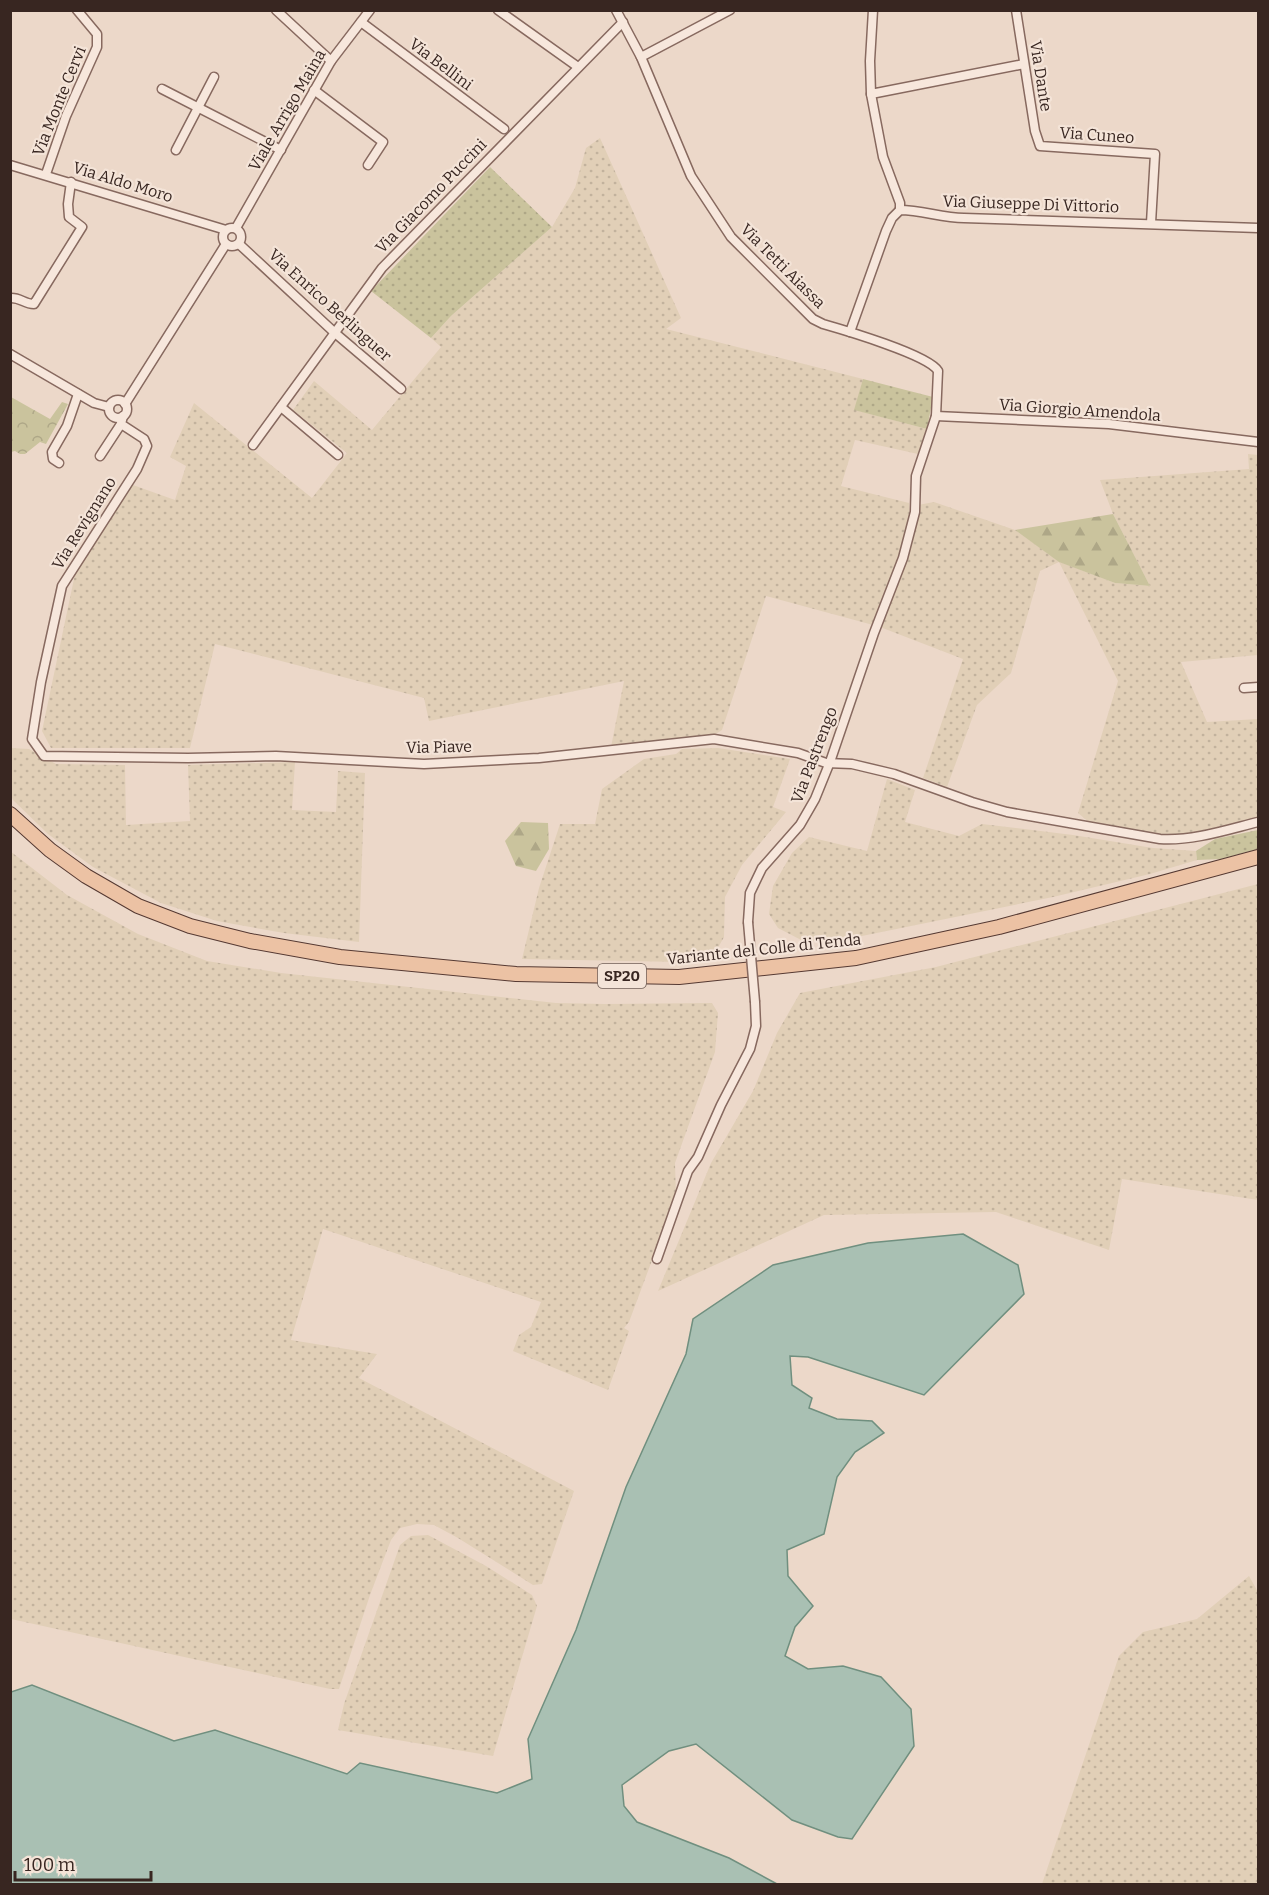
<svg xmlns="http://www.w3.org/2000/svg" width="1269" height="1895" font-family="Bitter,serif">
  <style>
    .farmland { fill: url(#farmland-dots) }
    .grass { fill: url(#grass-dots) }
    .forest { fill: url(#forest-firs) }
    .park { fill: url(#park-crowns) }
    .water { fill: #a9c0b3; stroke: #708f7f; stroke-width: 1.5 }
    .lines { fill: none; stroke-linecap: round; stroke-linejoin: round }
    .street-casing { stroke: #87695f; stroke-width: 11 }
    .primary-casing { stroke: #553932; stroke-width: 16 }
    .street { stroke: #f7e7dc; stroke-width: 8 }
    .primary { stroke: #ecc2a4; stroke-width: 14 }
    .street-bridge-casing { stroke: #87695f; stroke-width: 11; stroke-linecap: butt }
    .street-bridge { stroke: #f7e7dc; stroke-width: 8 }
    .labels { text-anchor: middle; dominant-baseline: central; stroke-width: 4.5; stroke-linejoin: round; paint-order: stroke }
    .shield { fill: #f4e4d8; stroke: #705f58; stroke-width: 1.5 }
    .shield-label { font-size: 15px; font-weight: bold; fill: #382621 }
    .street-label { font-size: 16px; fill: #382621; stroke: #f4e4d8 }
  </style>
  <defs>
    <pattern id="farmland-dots" width="8" height="8" patternUnits="userSpaceOnUse" patternTransform="scale(1.5)"><rect width="8" height="8" fill="#e1cfb7"/><path d="M2 2h.1M6 6h.1" fill="none" stroke="#c2b29d" stroke-width="1.8" stroke-linecap="round"/></pattern>
    <pattern id="grass-dots" width="8" height="8" patternUnits="userSpaceOnUse" patternTransform="scale(1.5)"><rect width="8" height="8" fill="#cac39d"/><path d="M2 2h.1M6 6h.1" fill="none" stroke="#aea787" stroke-width="1.8" stroke-linecap="round"/></pattern>
    <pattern id="forest-firs" width="22" height="20" patternUnits="userSpaceOnUse" patternTransform="scale(1.5)"><rect width="22" height="20" fill="#cac39d"/><path d="M5 1l3.5 6h-7zM16 11l3.5 6h-7z" fill="#aea787"/></pattern>
    <pattern id="park-crowns" width="20" height="18" patternUnits="userSpaceOnUse" patternTransform="scale(1.5)"><rect width="20" height="18" fill="#cac39d"/><path d="M2 6a3 3 0 1 1 6 0M12 15a3 3 0 1 1 6 0" fill="none" stroke="#aea787"/></pattern>
  </defs>
  <rect width="100%" height="100%" fill="#ecd8c9"/>
  <g class="farmland">
    <polygon points="600,138 681,318 666,329 863,379 855,410 927,429 918,454 855,440 841,486 909,503 910,519 895,568 873,625 766,596 722,730 711,737 611,747 624,681 429,721 424,698 215,644 190,748 51,748 42,731 75,574 133,485 175,500 186,466 170,457 194,403 312,498 347,453 293,410 314,381 372,430 441,347 431,338 451,316 552,227 575,188 586,148"/>
    <polygon points="1248,454 1258,455 1258,655 1181,662 1207,722 1258,719 1258,817 1177,837 1090,823 1078,813 1118,681 1059,562 1040,571 1011,673 977,705 947,787 923,778 963,659 880,627 909,552 919,510 918,505 934,502 1015,530 1060,562 1115,583 1150,586 1113,514 1100,480 1249,469"/>
    <polygon points="11,748 29,749 56,764 125,765 126,825 190,821 188,765 295,762 292,810 336,812 338,771 365,773 359,942 284,933 217,921 161,903 93,867 48,834 13,800 11,796"/>
    <polygon points="718,748 790,759 773,807 786,812 742,865 725,897 724,937 715,953 680,962 522,959 539,888 560,824 595,824 602,789 644,759 676,754 682,749"/>
    <polygon points="887,779 915,790 905,822 959,836 982,824 1073,835 1153,848 1196,851 1197,860 1150,874 1053,897 857,937 805,942 778,928 769,914 773,886 792,853 809,837 867,851"/>
    <polygon points="10,851 67,895 138,934 207,961 281,973 556,1003 605,1004 712,1003 718,1013 715,1052 675,1163 676,1196 629,1322 624,1328 629,1331 608,1390 513,1351 519,1335 531,1327 541,1302 323,1229 291,1340 377,1354 359,1378 574,1491 542,1584 533,1585 458,1538 434,1525 417,1524 400,1528 391,1540 370,1595 339,1689 330,1689 11,1619"/>
    <polygon points="1258,884 1258,1200 1122,1179 1109,1250 996,1212 824,1215 658,1291 711,1163 753,1091 777,1033 800,993 936,967"/>
    <polygon points="428,1535 486,1566 532,1595 537,1606 493,1756 338,1730 344,1704 400,1545 411,1536"/>
    <polygon points="1249,1576 1258,1592 1258,1884 1042,1884 1119,1656 1143,1632 1197,1619"/>
  </g>
  <g class="grass">
    <polygon points="490,167 552,227 451,316 431,338 371,291"/>
    <polygon points="863,379 933,397 927,429 854,410"/>
    <polygon points="1258,830 1258,849 1221,859 1197,860 1196,851 1215,839"/>
  </g>
  <g class="forest">
    <polygon points="1113,514 1150,586 1115,583 1059,562 1015,530"/>
    <polygon points="521,822 548,823 549,849 536,871 516,866 505,841"/>
  </g>
  <polygon class="park" points="11,397 50,419 62,402 68,404 46,444 40,442 25,454 20,454 15,451 11,452"/>
  <polygon class="water" points="963,1234 1018,1265 1024,1294 924,1395 808,1357 790,1356 792,1385 812,1398 809,1408 837,1419 872,1421 884,1433 855,1452 837,1477 824,1534 787,1550 788,1576 813,1606 795,1627 785,1656 808,1669 843,1666 881,1677 911,1709 914,1746 852,1839 838,1837 792,1820 696,1744 669,1751 622,1785 624,1806 637,1822 729,1858 777,1884 11,1884 11,1692 32,1685 174,1741 215,1730 347,1774 360,1763 497,1793 532,1779 528,1739 576,1630 626,1487 686,1354 693,1319 773,1265 868,1243"/>
  <g class="lines">
    <g class="street-casing">
      <g id="street">
        <polyline points="276,10 331,61"/>
        <polyline points="498,10 578,67"/>
        <path d="M616,10L641,57L691,176L731,237L813,319L823,324C844,330 929,355 938,371L936,416L916,476L915,512L903,558L874,633L830,762L815,799L800,825L762,868L750,893L748,922"/>
        <polyline points="873,10 870,61 871,94 1024,64"/>
        <polyline points="1016,10 1035,131 1040,146 1155,154 1151,223"/>
        <polyline points="361,22 504,129"/>
        <polyline points="641,57 730,10"/>
        <polyline points="162,89 281,150"/>
        <polyline points="314,90 383,142 368,165"/>
        <polyline points="871,94 883,157 900,203 900,210"/>
        <polyline points="176,150 214,77"/>
        <polyline points="10,165 226,230"/>
        <polyline points="46,174 66,116 97,47 97,34 77,10"/>
        <circle cx="232" cy="237" r="9"/>
        <polyline points="236,228 331,61 370,10"/>
        <polyline points="239,244 335,333 401,389"/>
        <path d="M10,298C20,297 24,304 34,304L82,227L69,217L68,204L71,182"/>
        <path d="M850,332L886,231L892,218L900,210C922,210 942,218 964,218C1062,221 1160,224 1258,228"/>
        <polyline points="10,354 94,403 109,407"/>
        <circle cx="118" cy="409" r="9"/>
        <polyline points="125,404 226,244"/>
        <polyline points="281,407 338,455"/>
        <path d="M123,416L121,424L144,439L147,446L137,469L62,586L41,682L32,739L44,756L188,758L276,756L424,764L539,758L714,739L798,753L826,763L852,764L894,774L972,802L1007,812L1160,839C1193,841 1226,830 1258,822"/>
        <polyline points="936,416 1109,424 1258,442"/>
        <polyline points="253,445 382,268 623,22"/>
        <polyline points="100,456 121,424"/>
        <polyline points="59,463 53,459 52,452 67,426 78,394"/>
        <polyline points="1244,688 1258,687"/>
        <polyline points="657,1259 688,1171 698,1157 721,1105 750,1049 756,1026 755,1002"/>
      </g>
    </g>
    <g class="primary-casing">
      <polyline id="primary" points="10,814 50,850 86,876 138,906 190,926 250,941 340,957 516,974 679,977 856,958 999,927 1258,857"/>
    </g>
    <use href="#street" class="street"/>
    <use href="#primary" class="primary"/>
    <g class="street-bridge-casing">
      <polyline id="street-bridge" points="748,922 755,1002"/>
    </g>
    <use href="#street-bridge" class="street-bridge"/>
  </g>
  <g class="labels">
    <rect class="shield" x="598" y="964" width="48" height="24" rx="4.5"/>
    <g class="shield-label">
      <text x="622" y="976">SP20</text>
    </g>
    <g class="street-label">
      <text transform="translate(441 64) rotate(37)">Via Bellini</text>
      <text transform="translate(1041 76) rotate(81)">Via Dante</text>
      <text transform="translate(59 101) rotate(-68)">Via Monte Cervi</text>
      <text transform="translate(287 110) rotate(-60)">Viale Arrigo Maina</text>
      <text transform="translate(1097 135) rotate(4)">Via Cuneo</text>
      <text transform="translate(123 182) rotate(17)">Via Aldo Moro</text>
      <text transform="translate(431 196) rotate(-46)">Via Giacomo Puccini</text>
      <text transform="translate(1031 204) rotate(2)">Via Giuseppe Di Vittorio</text>
      <text transform="translate(783 266) rotate(45)">Via Tetti Aiassa</text>
      <text transform="translate(330 305) rotate(42)">Via Enrico Berlinguer</text>
      <text transform="translate(1080 410) rotate(4)">Via Giorgio Amendola</text>
      <text transform="translate(84 523) rotate(-58)">Via Revignano</text>
      <text transform="translate(439 747) rotate(-1)">Via Piave</text>
      <text transform="translate(814 755) rotate(-69)">Via Pastrengo</text>
      <text transform="translate(764 949) rotate(-6)">Variante del Colle di Tenda</text>
    </g>
  </g>
  <rect width="1269" height="1895" fill="none" stroke="#382621" stroke-width="24"/>
  <path d="M15 1871v9h136v-9" fill="none" stroke="#382621" stroke-width="3"/>
  <text x="24" y="1871" font-size="18" fill="#382621" stroke="#f4e4d8" stroke-width="4.5" paint-order="stroke">100 m</text>
</svg>
